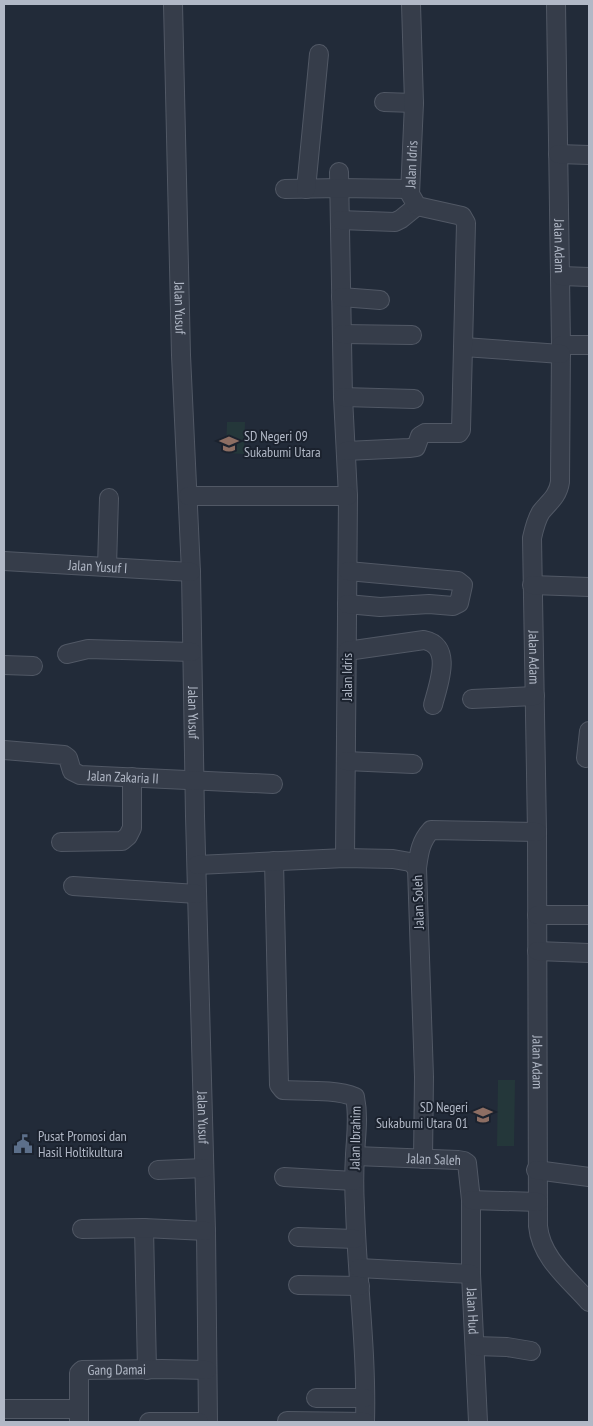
<svg xmlns="http://www.w3.org/2000/svg" width="593" height="1426" font-family="'PT Sans Narrow',sans-serif">
  <style>
    .park { fill: #24373a }
    .lines { fill: none; stroke-linecap: round; stroke-linejoin: round }
    .minor-casing { stroke: #515865; stroke-width: 20 }
    .minor { stroke: #363d4a; stroke-width: 18 }
    .labels { text-anchor: middle; dominant-baseline: central; stroke-width: 4; stroke-linejoin: round; paint-order: stroke }
    .street-label { font-size: 14px; fill: #b1b8c6; stroke: #1b222e }
    .poi-label { font-size: 14px; fill: #b1b8c6; stroke: #1b222e; text-anchor: start }
  </style>
  <rect width="100%" height="100%" fill="#222b39"/>
  <g class="park">
    <polygon points="227,422 245,422 244,454 226,453"/>
    <polygon points="498,1080 515,1080 514,1146 497,1146"/>
  </g>
  <g class="lines">
    <g class="minor-casing">
      <g id="minor">
        <path id="s1" d="M173,4L181,355L191,572L195,816L206,1231L208,1422"/>
        <path id="s2" d="M556,4L561,345L560,482C558,496 549,502 541,512C536,520 534,529 532,538L537,832L538,1226C541,1258 569,1279 589,1302"/>
        <polyline points="384,102 414,103"/>
        <polyline points="558,154 589,155"/>
        <polyline points="339,172 343,397 348,496 345,858"/>
        <polyline points="285,189 339,188 409,189"/>
        <polyline points="306,189 319,54"/>
        <polyline points="340,220 395,222 401,219 417,206"/>
        <polyline points="561,276 589,277"/>
        <polyline points="341,297 380,300"/>
        <polyline points="342,334 412,335"/>
        <polyline points="561,345 589,345"/>
        <polyline points="464,347 561,354"/>
        <polyline points="343,397 414,399"/>
        <path id="s3" d="M346,451L409,448L416,447L420,436L425,433H459L461,430L466,223L462,216L417,206L410,194L414,103L411,4"/>
        <polyline points="188,496 348,496"/>
        <path id="s4" d="M4,561L191,572"/>
        <polyline points="107,567 109,498"/>
        <polyline points="532,585 589,587"/>
        <polyline points="347,604 380,607 429,604 453,606 459,603 463,585 458,581 348,571"/>
        <path d="M347,651L424,640C454,646 438,685 433,705"/>
        <polyline points="67,654 88,649 192,652"/>
        <polyline points="4,665 33,666"/>
        <polyline points="472,699 535,696"/>
        <path id="s5" d="M4,750L64,755L68,758L72,771L80,775L273,784"/>
        <polyline points="586,758 589,731"/>
        <polyline points="346,761 413,764"/>
        <polyline points="61,842 122,841 128,836 132,828 132,777"/>
        <path d="M274,861L279,1085L283,1090C304,1091 336,1089 355,1097C359,1117 356,1135 355,1155C354,1172 354,1190 355,1208C357,1279 367,1351 365,1422"/>
        <polyline points="197,865 345,858 393,859 410,862 417,868"/>
        <polyline points="73,886 197,894"/>
        <polyline points="537,915 589,915"/>
        <polyline points="537,951 589,953"/>
        <path id="s6" d="M355,1156L458,1160L464,1161L467,1163L471,1200V1274L478,1422"/>
        <path d="M423,1159L424,1077L417,868C419,854 420,842 431,830L537,832"/>
        <polyline points="158,1170 204,1168"/>
        <polyline points="536,1170 589,1177"/>
        <polyline points="284,1177 354,1181"/>
        <polyline points="471,1200 538,1202"/>
        <polyline points="144,1228 147,1370"/>
        <polyline points="82,1229 144,1228 206,1231"/>
        <polyline points="298,1237 355,1239"/>
        <polyline points="359,1268 471,1274"/>
        <polyline points="298,1285 360,1286"/>
        <polyline points="475,1346 507,1347 531,1351"/>
        <polyline points="316,1398 365,1398"/>
        <polyline points="4,1409 79,1409"/>
        <polyline points="287,1421 365,1422"/>
        <path id="s7" d="M79,1422V1373L82,1370L162,1369L207,1370"/>
        <polyline points="149,1422 199,1422"/>
      </g>
    </g>
    <use href="#minor" class="minor"/>
  </g>
  <defs>
    <g id="school-bare" transform="scale(1.5)"><path d="M0-5L7-2L0 1L-7-2ZM-4 1L0 2.5L4 1V4Q0 6-4 4Z" fill="#8d6e63" stroke="#1b222e" stroke-width="2.5" paint-order="stroke"/></g>
    <g id="civic-bare" transform="scale(1.5)"><path d="M-.6-6.5H3V-4.5H.6V-3L4-1V1h2V6H-6V1h2V-1L-.6-3ZM-1.2 2.5V6h2.4V2.5Z" fill="#5c6f8a" stroke="#1b222e" stroke-width="2.5" paint-order="stroke"/></g>
  </defs>
  <g fill-rule="evenodd">
    <use href="#school-bare" x="229" y="444"/>
    <use href="#school-bare" x="483" y="1115"/>
    <use href="#civic-bare" x="23" y="1144"/>
  </g>
  <g class="labels">
    <g class="street-label">
      <text stroke="none"><textPath href="#s3" startOffset="430">Jalan Idris</textPath></text>
      <text stroke="none"><textPath href="#s2" startOffset="242">Jalan Adam</textPath></text>
      <text stroke="none"><textPath href="#s1" startOffset="304">Jalan Yusuf</textPath></text>
      <text stroke="none"><textPath href="#s4" startOffset="94">Jalan Yusuf I</textPath></text>
      <text stroke="none"><textPath href="#s2" startOffset="661">Jalan Adam</textPath></text>
      <text transform="translate(347 677) rotate(-90)">Jalan Idris</text>
      <text stroke="none"><textPath href="#s1" startOffset="709">Jalan Yusuf</textPath></text>
      <text stroke="none"><textPath href="#s5" startOffset="131">Jalan Zakaria II</textPath></text>
      <text transform="translate(418 902) rotate(-92)">Jalan Soleh</text>
      <text stroke="none"><textPath href="#s2" startOffset="1066">Jalan Adam</textPath></text>
      <text stroke="none"><textPath href="#s1" startOffset="1114">Jalan Yusuf</textPath></text>
      <text transform="translate(355 1138) rotate(-89)">Jalan Ibrahim</text>
      <text stroke="none"><textPath href="#s6" startOffset="79">Jalan Saleh</textPath></text>
      <text stroke="none"><textPath href="#s6" startOffset="261">Jalan Hud</textPath></text>
      <text stroke="none"><textPath href="#s7" startOffset="88">Gang Damai</textPath></text>
    </g>
    <g class="poi-label">
      <text x="244" y="436">SD Negeri 09<tspan x="244" dy="16">Sukabumi Utara</tspan></text>
      <text x="468" y="1107" text-anchor="end">SD Negeri<tspan x="468" dy="16">Sukabumi Utara 01</tspan></text>
      <text x="38" y="1136">Pusat Promosi dan<tspan x="38" dy="16">Hasil Holtikultura</tspan></text>
    </g>
  </g>
  <rect width="593" height="1426" fill="none" stroke="#b1b8c6" stroke-width="10"/>
</svg>
